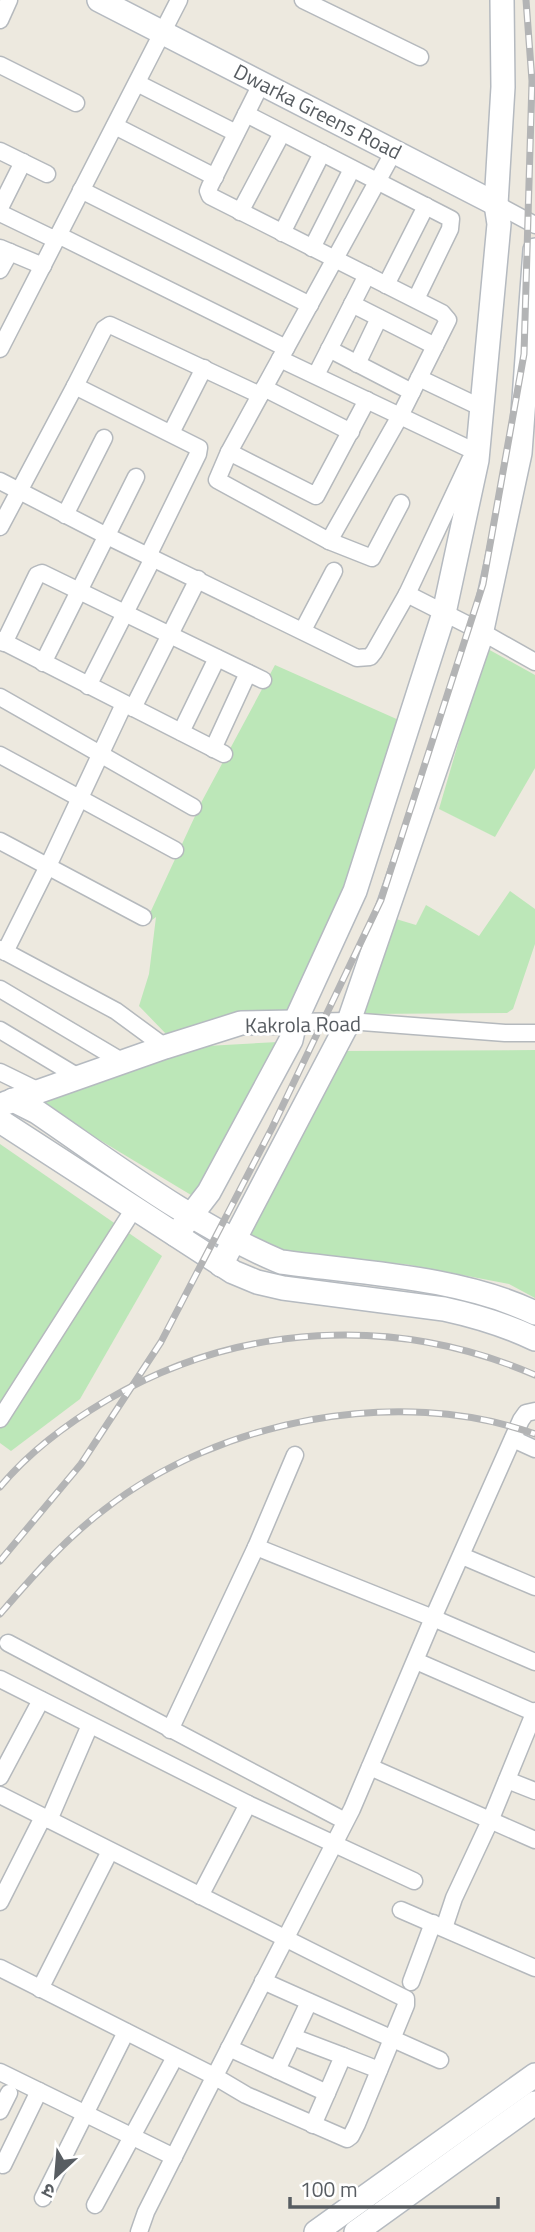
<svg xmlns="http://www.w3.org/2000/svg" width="535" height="2232" font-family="'Titillium Web','Noto Sans Devanagari',sans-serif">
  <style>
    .green { fill: #bce7b8 }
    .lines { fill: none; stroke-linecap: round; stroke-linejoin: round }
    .street-casing { stroke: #b5b9bd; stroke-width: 19 }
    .secondary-casing { stroke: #b5bac0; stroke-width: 26 }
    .street { stroke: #fff; stroke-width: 16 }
    .secondary { stroke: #fff; stroke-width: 23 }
    .rail-casing { stroke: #b3b4b5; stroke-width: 7 }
    .rail { stroke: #fff; stroke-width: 4.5; stroke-dasharray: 13; stroke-linecap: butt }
    .labels { text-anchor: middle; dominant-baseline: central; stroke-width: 6; stroke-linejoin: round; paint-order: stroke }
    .street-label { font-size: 21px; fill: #585d62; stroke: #fff }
  </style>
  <rect width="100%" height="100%" fill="#ede9df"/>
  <g class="green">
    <polygon points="486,648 535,675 535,768 495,837 439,809"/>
    <polygon points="275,665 401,721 344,900 293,1014 168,1036 139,1006 149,974 156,917 144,926 202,801"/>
    <polygon points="510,891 535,909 535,944 513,1009 507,1013 361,1014 396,919 416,925 426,905 479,936"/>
    <polygon points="278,1042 196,1198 35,1101 189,1047"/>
    <polygon points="535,1050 535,1298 509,1284 405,1264 332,1261 279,1251 247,1234 343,1051"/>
    <polygon points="0,1144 162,1256 80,1399 11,1451 0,1443"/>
  </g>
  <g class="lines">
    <g class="street-casing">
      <g id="street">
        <polyline points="303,0 420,57"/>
        <polyline points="0,20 9,0"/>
        <polyline points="0,65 76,103"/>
        <polyline points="262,82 210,186 208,191 210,196 442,313 448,320 400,416 329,541"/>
        <polyline points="137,83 236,133"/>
        <polyline points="246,114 451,219 450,229 416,299"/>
        <polyline points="115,126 215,177"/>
        <polyline points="0,151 47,174"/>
        <polyline points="394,151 229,452 217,480 329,541 372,558 401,503"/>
        <polyline points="81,190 310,305"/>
        <polyline points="496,204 535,225"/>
        <polyline points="0,208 23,162"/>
        <polyline points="240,212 282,133"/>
        <polyline points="0,213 56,240"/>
        <polyline points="282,233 322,153"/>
        <polyline points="58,235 286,348"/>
        <polyline points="0,248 43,266"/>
        <polyline points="312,248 352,169"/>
        <polyline points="0,270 10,252"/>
        <polyline points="386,285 426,206"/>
        <polyline points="352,304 435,346"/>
        <polyline points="0,349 179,0"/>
        <polyline points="329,349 412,392"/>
        <polyline points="280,359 478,453"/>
        <polyline points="357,364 379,318"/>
        <polyline points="316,375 367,275"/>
        <polyline points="419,378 482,408"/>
        <polyline points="75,386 104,329 110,325 260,395"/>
        <polyline points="264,388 351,432"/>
        <polyline points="171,433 204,368"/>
        <polyline points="229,452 316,496 367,400"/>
        <polyline points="0,481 105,535 357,658 370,657 374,652 407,594 482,632 535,662"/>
        <polyline points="65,515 104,438"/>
        <polyline points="0,527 75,386 199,448 198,454 148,556"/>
        <polyline points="407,594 470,460"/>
        <polyline points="303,630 334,571"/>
        <polyline points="0,640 224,754"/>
        <polyline points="4,643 37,575 42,573 263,680"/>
        <polyline points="43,663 136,477"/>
        <polyline points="88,686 153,558"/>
        <polyline points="0,697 193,807"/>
        <polyline points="133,708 198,579"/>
        <polyline points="181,732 217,658"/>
        <polyline points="213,749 248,673"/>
        <polyline points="0,755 175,850"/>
        <polyline points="0,841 143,917"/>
        <polyline points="0,949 116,1011 165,1047"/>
        <polyline points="5,952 48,866 124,704"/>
        <polyline points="0,989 123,1062"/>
        <polyline points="295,1022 349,1021 505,1033 535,1033"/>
        <polyline points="0,1030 80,1078"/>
        <polyline points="0,1072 39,1091"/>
        <polyline points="0,1419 135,1207"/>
        <polyline points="513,1439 535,1449"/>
        <polyline points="256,1547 433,1618 535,1662"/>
        <polyline points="462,1556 535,1587"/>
        <polyline points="8,1643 345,1821"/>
        <polyline points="416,1661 535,1713"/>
        <polyline points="0,1679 248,1804 414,1881"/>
        <polyline points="170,1730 256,1547 295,1455"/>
        <polyline points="370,1767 535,1840"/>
        <polyline points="0,1777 41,1700"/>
        <polyline points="507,1780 535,1791"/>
        <polyline points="0,1795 406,1999 406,2005 357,2124 351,2136 347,2139 246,2095 214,2076 0,1968"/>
        <polyline points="49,1820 90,1725"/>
        <polyline points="200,1896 248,1804"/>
        <polyline points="0,1902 43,1817"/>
        <polyline points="401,1910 535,1968"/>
        <polyline points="444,1928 454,1898 490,1821 535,1711"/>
        <polyline points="263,1981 440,2060"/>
        <polyline points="411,1982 433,1923"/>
        <polyline points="40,1989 110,1851"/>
        <polyline points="309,2002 277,2070 327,2093 313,2125"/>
        <polyline points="293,2037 343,2056 327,2093"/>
        <polyline points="229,2048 277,2070"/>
        <polyline points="343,2056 379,2070"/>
        <polyline points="0,2072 174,2157"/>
        <polyline points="0,2111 9,2093"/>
        <polyline points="3,2165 39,2091"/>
        <polyline points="43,2198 126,2032"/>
        <polyline points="95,2205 175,2057"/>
        <polyline points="139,2232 146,2212 201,2103 352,1809 433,1618 521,1420 526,1413 535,1411"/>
      </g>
    </g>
    <g class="secondary-casing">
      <g id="secondary">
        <polyline points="99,0 496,204"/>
        <path d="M13,1100L37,1112C116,1166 193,1225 281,1262C362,1273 461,1277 535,1313"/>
        <polyline points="6,1103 165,1047 241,1023 295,1022"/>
        <path d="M0,1121L233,1272L257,1282L283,1288L444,1309C476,1316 506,1325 535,1339"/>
        <polyline points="176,1235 209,1192 291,1040 295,1022 355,891 444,613 477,460 499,224 496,204 503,87 502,0"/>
        <polyline points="221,1265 349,1021 480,639 520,453 535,250"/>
        <polyline points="316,2232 535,2075"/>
        <polyline points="356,2232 535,2103"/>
      </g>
    </g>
    <use href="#street" class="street"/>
    <use href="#secondary" class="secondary"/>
    <g class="rail-casing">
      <g id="rail">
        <path d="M0,1487C29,1452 68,1423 107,1400C238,1323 395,1314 535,1375"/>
        <polyline points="0,1561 81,1464 161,1342 272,1128 381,900 483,584 524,354 532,81 526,0"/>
        <path d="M0,1614C33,1576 65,1539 105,1509C219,1420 398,1385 535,1434"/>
      </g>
    </g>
    <use href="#rail" class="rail"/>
  </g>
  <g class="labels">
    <g class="street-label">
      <text transform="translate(318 111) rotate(27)">Dwarka Greens Road</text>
      <text transform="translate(303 1024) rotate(-1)">Kakrola Road</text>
    </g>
  </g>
  <g transform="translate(56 2176) rotate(206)" stroke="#ffffff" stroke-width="5" paint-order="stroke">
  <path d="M0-5L12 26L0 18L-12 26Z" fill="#585d62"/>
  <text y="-10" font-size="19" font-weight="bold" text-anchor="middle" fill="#585d62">उ</text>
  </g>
  <path d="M290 2197v10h208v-10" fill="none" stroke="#585d62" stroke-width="3.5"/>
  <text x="300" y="2197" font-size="21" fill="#585d62" stroke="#ffffff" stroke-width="5" paint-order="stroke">100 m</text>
</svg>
